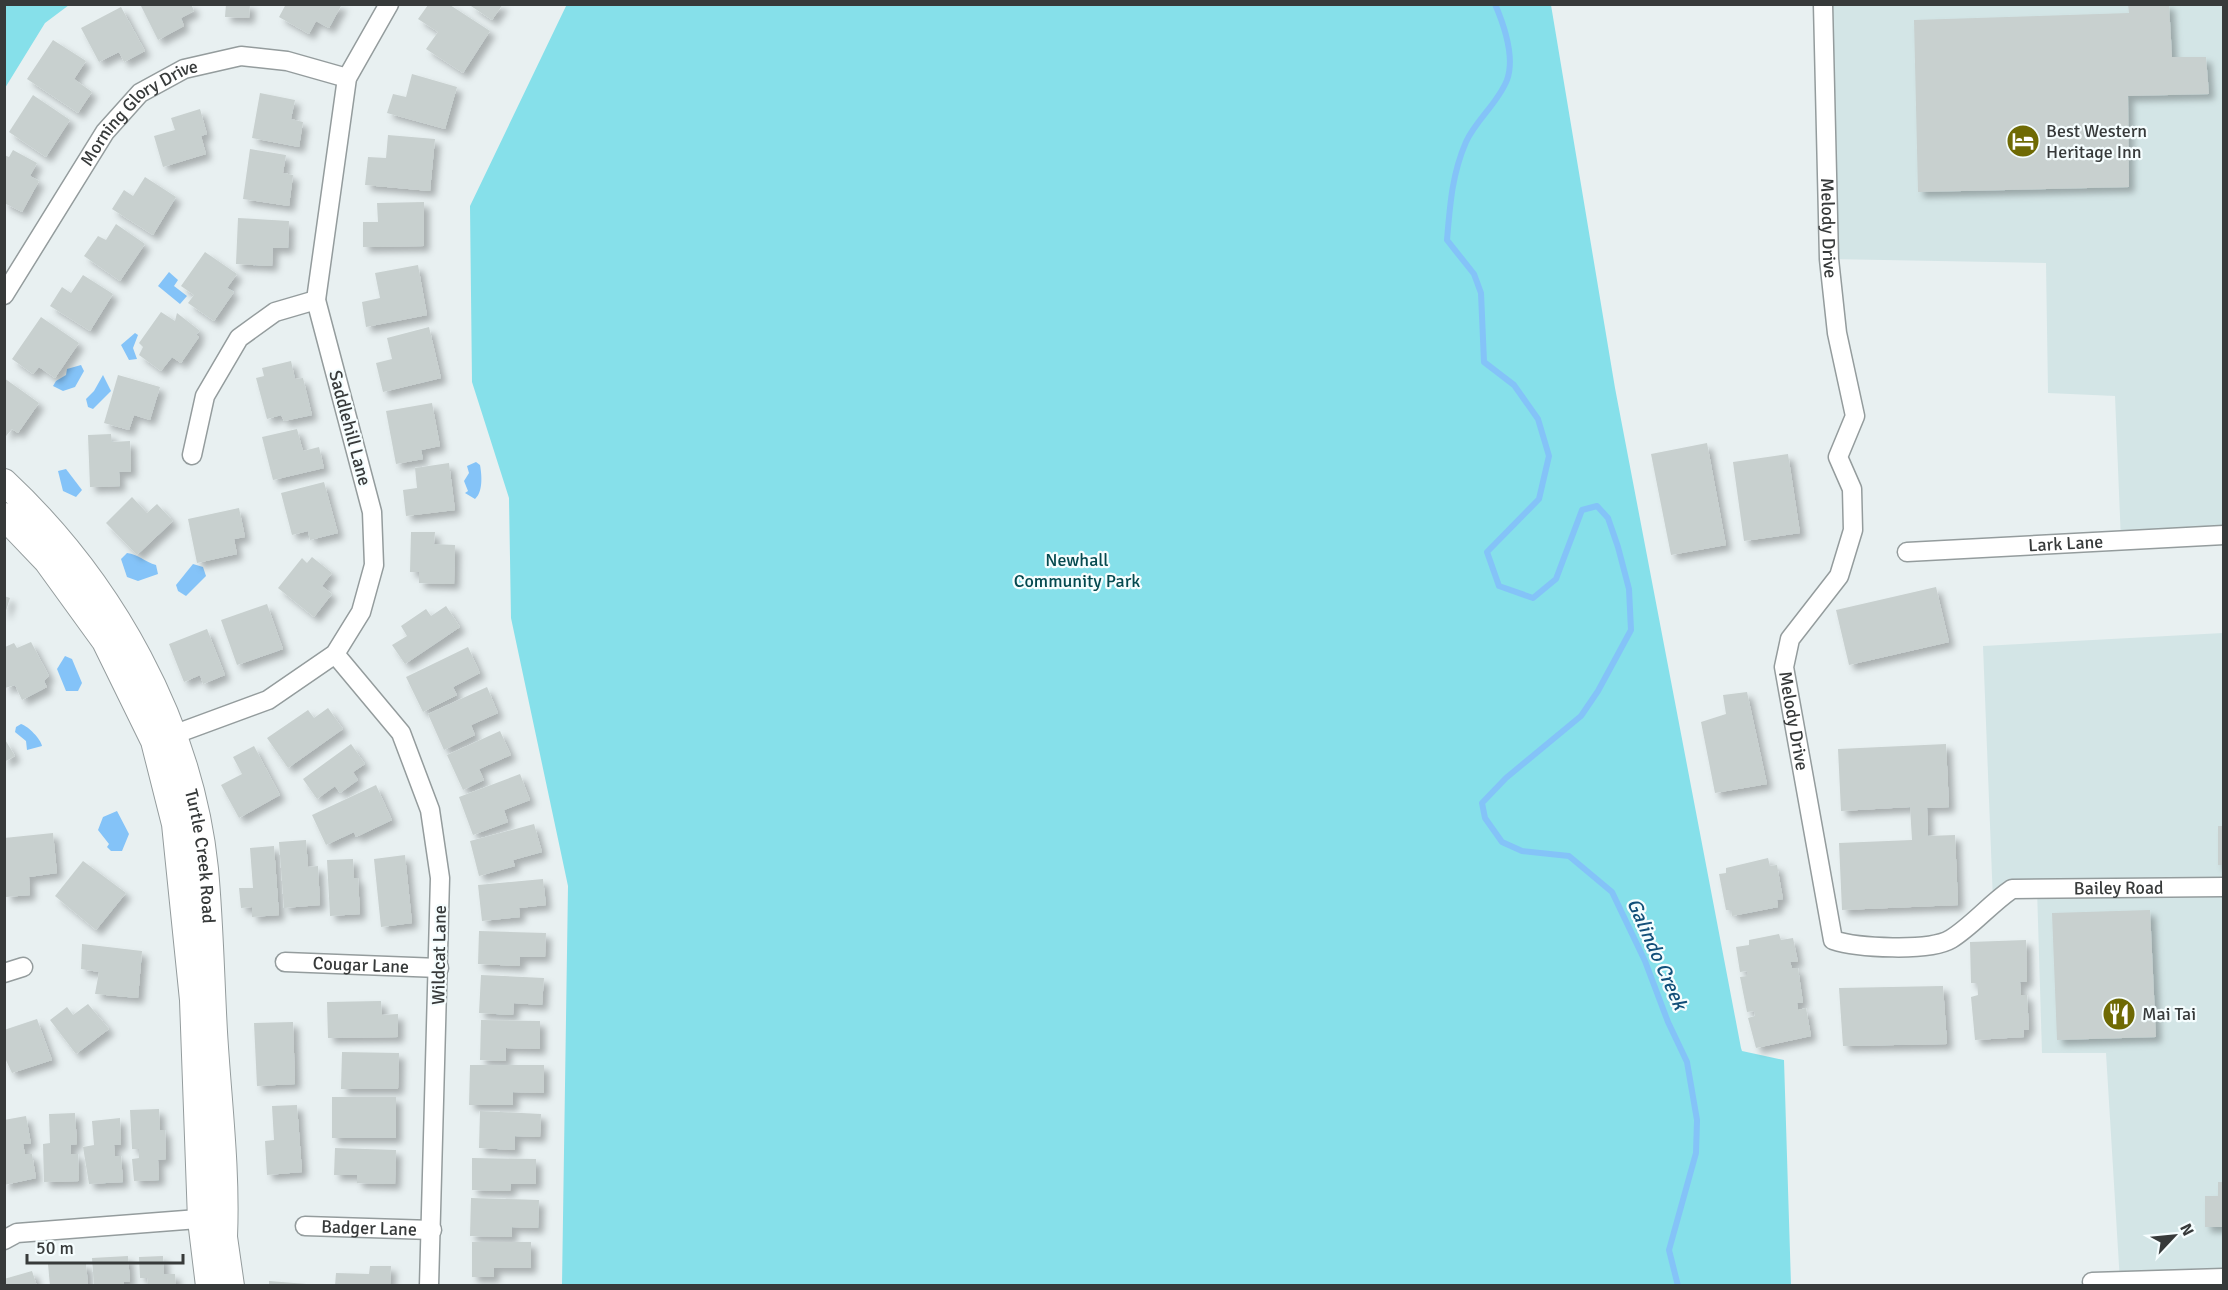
<svg xmlns="http://www.w3.org/2000/svg" width="2228" height="1290" font-family="Signika,sans-serif">
  <style>
    .built { fill: #d3e5e6 }
    .green { fill: #86e0ea }
    .water { fill: #84c3f8 }
    .lines { fill: none; stroke-linecap: round; stroke-linejoin: round }
    .stream { stroke: #84c3f8; stroke-width: 6 }
    .building { fill: #c8d0cf; filter: url(#shadow) }
    .street-casing { stroke: #949c9d; stroke-width: 21 }
    .secondary-casing { stroke: #949c9d; stroke-width: 28 }
    .street { stroke: #fff; stroke-width: 18 }
    .secondary { stroke: #fff; stroke-width: 26 }
    .labels { text-anchor: middle; dominant-baseline: central; stroke-width: 4.5; stroke-linejoin: round; paint-order: stroke }
    .street-label { font-size: 18px; fill: #373a3a; stroke: #f5fdfe }
    .poi-label { font-size: 18px; fill: #373a3a; stroke: #f5fdfe; text-anchor: start }
    .park-label { font-size: 18px; fill: #04494f; stroke: #f5fdfe }
    .water-label { font-size: 20px; font-style: italic; fill: #124f79; stroke: #f5fdfe }
  </style>
  <defs>
    <filter id="shadow"><feDropShadow dx="5.5" dy="5.5" stdDeviation="3" flood-color="#0004"/></filter>
  </defs>
  <rect width="100%" height="100%" fill="#e8f0f1"/>
  <g class="built">
    <polygon points="1823,5 2223,5 2223,536 2121,541 2115,396 2048,393 2046,263 1829,259"/>
    <polygon points="2223,633 2223,1285 2120,1282 2106,1053 2042,1053 2037,889 1993,902 1983,646"/>
  </g>
  <g class="green">
    <polygon points="5,4 69,5 45,23 5,88"/>
    <polygon points="567,4 1551,5 1615,388 1741,1048 1742,1051 1784,1060 1791,1285 562,1285 568,886 511,618 509,498 472,382 470,206"/>
  </g>
  <g class="water">
    <polygon points="169,272 178,280 174,286 187,296 180,304 158,286"/>
    <polygon points="135,333 138,335 133,348 137,359 129,360 121,345"/>
    <polygon points="81,365 84,371 75,387 63,391 53,386 56,381 66,375 67,369"/>
    <polygon points="103,375 111,391 93,409 88,407 86,399 94,391"/>
    <path d="M476,462L480,465C482,476 483,492 475,499L465,493L468,491L464,481L469,473L467,466Z"/>
    <polygon points="66,469 82,490 76,497 63,491 58,471"/>
    <path d="M127,553C138,554 145,562 156,565L158,574L138,581L127,577L121,559Z"/>
    <polygon points="193,564 203,567 206,576 186,596 178,591 176,585"/>
    <polygon points="65,656 72,659 82,683 78,691 66,691 57,669"/>
    <path d="M21,724C28,726 41,739 42,746L27,750L26,741L15,732L16,727Z"/>
    <polygon points="117,811 129,834 122,851 111,851 107,847 109,844 98,830 103,817"/>
  </g>
  <g class="lines">
    <path class="stream" d="M1495,4C1504,25 1515,58 1507,80C1498,103 1476,120 1466,142C1452,174 1450,205 1447,240L1474,274L1481,293L1484,362L1514,385L1538,419L1549,456L1539,499L1487,552L1499,586L1533,598L1556,579L1582,510L1597,506L1608,518L1618,547L1629,589L1631,630L1598,691L1581,716L1506,778L1482,803L1485,818L1502,842L1522,851L1569,856L1612,892L1645,961L1668,1022L1687,1062L1697,1120L1696,1153L1669,1250L1678,1286"/>
  </g>
  <g class="building">
    <polygon points="140,4 191,4 194,11 181,18 184,26 158,40"/>
    <polygon points="226,4 250,4 249,18 225,17"/>
    <polygon points="286,4 342,4 329,28 316,21 309,34 279,17"/>
    <polygon points="468,4 503,4 492,20"/>
    <polygon points="2128,4 2169,4 2172,57 2206,57 2209,94 2128,96 2129,187 1918,192 1914,20 2129,13"/>
    <polygon points="428,5 450,5 490,31 463,73 426,49 438,32 418,19"/>
    <polygon points="121,7 145,51 124,62 119,52 99,62 81,28"/>
    <polygon points="53,40 86,61 74,79 92,92 78,113 27,79"/>
    <polygon points="412,74 457,87 445,129 387,113 393,94 406,97"/>
    <polygon points="260,93 295,100 291,119 303,122 299,147 252,138"/>
    <polygon points="33,95 70,120 46,157 9,132"/>
    <polygon points="200,109 207,134 201,136 206,154 163,167 154,136 175,130 171,118"/>
    <polygon points="388,135 435,139 430,191 365,185 368,157 386,158"/>
    <polygon points="250,149 286,155 283,173 293,175 289,206 243,199"/>
    <polygon points="13,150 37,163 30,176 39,181 22,212 4,203 4,155 9,157"/>
    <polygon points="145,177 176,197 153,235 112,209 124,190 133,196"/>
    <polygon points="424,202 424,246 363,247 363,222 378,222 377,203"/>
    <polygon points="238,218 289,221 288,248 273,248 272,266 236,264"/>
    <polygon points="116,224 145,244 120,281 84,256 98,236 106,240"/>
    <polygon points="205,252 237,274 227,288 234,292 214,321 188,303 194,295 181,286"/>
    <polygon points="418,265 427,315 366,327 362,302 380,298 375,273"/>
    <polygon points="83,275 113,294 90,331 50,306 62,287 71,293"/>
    <polygon points="161,312 175,321 177,313 200,331 196,335 199,337 181,363 172,357 161,371 139,355 143,347 139,343"/>
    <polygon points="41,317 79,343 55,378 39,367 33,374 12,359"/>
    <polygon points="429,327 441,378 383,392 376,363 392,359 387,338"/>
    <polygon points="291,361 295,379 303,378 312,415 284,421 281,415 267,419 256,378 264,376 262,368"/>
    <polygon points="118,375 160,387 150,420 134,415 129,430 104,423"/>
    <polygon points="4,378 39,403 18,433 12,429 6,436"/>
    <polygon points="432,403 440,446 421,450 423,459 396,464 386,411"/>
    <polygon points="297,429 303,451 319,447 324,468 273,480 262,437"/>
    <polygon points="111,434 112,442 130,441 131,472 119,472 120,486 90,487 88,435"/>
    <polygon points="1707,443 1726,545 1671,555 1651,454"/>
    <polygon points="1788,454 1800,533 1744,541 1733,462"/>
    <polygon points="449,463 455,510 406,516 403,490 417,488 415,468"/>
    <polygon points="324,482 338,533 310,540 308,531 292,535 281,493"/>
    <polygon points="132,497 147,513 157,504 173,521 137,555 106,523"/>
    <polygon points="239,508 245,537 234,539 237,554 197,563 188,519"/>
    <polygon points="411,532 435,532 434,544 455,545 454,584 419,583 419,572 410,572"/>
    <polygon points="312,557 332,573 322,586 332,594 314,617 278,588 302,558 307,563"/>
    <polygon points="1936,587 1949,642 1849,665 1836,610"/>
    <polygon points="4,596 10,598 5,614 4,614"/>
    <polygon points="267,604 283,649 237,665 221,620"/>
    <polygon points="446,606 460,627 405,664 392,645 407,636 401,626 426,609 431,616"/>
    <polygon points="207,629 225,675 203,684 200,675 184,682 169,644"/>
    <polygon points="31,642 49,676 44,681 47,687 22,700 15,685 5,688 5,647 14,643 17,648"/>
    <polygon points="468,647 480,673 453,687 457,695 423,712 406,677"/>
    <polygon points="487,687 498,713 471,725 475,735 444,750 428,714"/>
    <polygon points="1747,692 1767,784 1715,793 1701,722 1726,714 1723,695"/>
    <polygon points="328,708 343,729 288,768 267,738 308,710 314,718"/>
    <polygon points="500,731 511,755 479,769 484,780 463,790 447,755"/>
    <polygon points="4,738 15,756 4,762"/>
    <polygon points="351,744 365,764 353,772 358,780 340,793 335,786 317,799 303,779"/>
    <polygon points="1946,744 1949,807 1927,808 1928,836 1955,835 1958,905 1842,910 1839,843 1912,840 1910,807 1841,811 1838,749"/>
    <polygon points="254,746 280,795 239,818 221,785 242,774 233,757"/>
    <polygon points="520,774 530,800 504,810 508,822 473,835 459,797"/>
    <polygon points="376,785 392,820 356,837 354,832 326,845 312,815"/>
    <polygon points="534,824 542,852 513,860 515,866 479,876 470,841"/>
    <rect x="2218" y="826" width="6" height="39"/>
    <polygon points="53,833 57,873 29,877 30,895 6,897 4,838"/>
    <polygon points="306,840 308,867 318,866 320,905 284,908 279,842"/>
    <polygon points="274,846 279,915 252,917 252,907 241,908 239,888 253,888 250,848"/>
    <polygon points="405,855 412,923 381,927 374,859"/>
    <polygon points="1768,858 1770,866 1777,865 1783,899 1777,900 1778,907 1732,916 1731,910 1726,910 1719,874 1726,873 1726,868"/>
    <polygon points="353,859 354,878 358,878 360,914 330,916 327,860"/>
    <polygon points="83,861 126,893 96,930 55,896"/>
    <polygon points="543,879 546,905 519,908 520,917 482,921 478,885"/>
    <polygon points="2150,910 2156,1037 2057,1040 2052,913"/>
    <polygon points="479,931 546,933 545,957 520,957 520,966 478,964"/>
    <polygon points="1779,934 1781,940 1793,938 1798,962 1790,962 1792,968 1798,968 1803,1003 1797,1003 1798,1010 1806,1008 1811,1036 1756,1048 1748,1018 1755,1016 1754,1011 1747,1012 1740,977 1747,976 1747,971 1740,972 1736,947 1749,945 1749,940"/>
    <polygon points="2026,940 2027,982 2020,982 2021,995 2027,995 2029,1030 2024,1030 2024,1037 1975,1040 1971,997 1978,995 1977,983 1971,983 1970,942"/>
    <polygon points="82,944 142,951 138,998 95,994 99,972 81,969"/>
    <polygon points="481,975 544,978 542,1005 514,1003 513,1015 479,1013"/>
    <polygon points="1943,986 1947,1044 1843,1046 1839,988"/>
    <polygon points="381,1001 382,1015 398,1014 398,1037 328,1038 327,1002"/>
    <polygon points="88,1004 109,1029 76,1054 50,1020 67,1007 73,1015"/>
    <polygon points="37,1019 52,1060 12,1073 4,1056 4,1030"/>
    <polygon points="481,1020 540,1021 540,1049 506,1048 506,1061 480,1060"/>
    <polygon points="293,1022 295,1084 257,1086 254,1023"/>
    <polygon points="342,1052 399,1053 398,1089 341,1089"/>
    <polygon points="470,1065 544,1065 544,1093 513,1092 513,1105 469,1105"/>
    <rect x="332" y="1097" width="64" height="41"/>
    <polygon points="297,1105 302,1172 267,1175 265,1141 274,1140 272,1106"/>
    <polygon points="159,1109 160,1130 165,1130 166,1159 158,1160 159,1180 134,1181 132,1159 139,1158 139,1149 132,1149 130,1110"/>
    <polygon points="480,1111 541,1114 540,1137 515,1136 515,1150 479,1148"/>
    <polygon points="75,1113 77,1144 71,1145 71,1154 78,1154 79,1181 44,1182 43,1144 50,1143 49,1114"/>
    <polygon points="26,1116 31,1144 23,1144 25,1154 32,1154 36,1178 4,1185 4,1120"/>
    <polygon points="120,1118 121,1145 114,1145 115,1156 121,1156 123,1182 89,1184 83,1147 94,1145 92,1121"/>
    <polygon points="335,1148 396,1150 395,1184 357,1183 357,1175 334,1175"/>
    <polygon points="472,1158 536,1159 536,1184 511,1184 510,1191 472,1190"/>
    <polygon points="2218,1182 2224,1182 2224,1227 2205,1227 2205,1196 2218,1196"/>
    <polygon points="471,1198 539,1200 538,1228 512,1227 512,1237 470,1236"/>
    <polygon points="472,1242 531,1242 531,1268 494,1268 494,1277 472,1277"/>
    <polygon points="128,1256 130,1282 124,1282 124,1286 94,1286 92,1258"/>
    <polygon points="163,1256 164,1274 175,1274 176,1286 147,1286 148,1278 140,1278 139,1257"/>
    <polygon points="86,1263 88,1286 50,1286 48,1264"/>
    <polygon points="370,1266 391,1266 390,1286 335,1286 336,1273 369,1274"/>
    <polygon points="32,1271 37,1286 4,1286 4,1279"/>
    <polygon points="269,1281 307,1284 307,1286 269,1286"/>
  </g>
  <g class="lines">
    <g class="street-casing">
      <g id="street">
        <path id="s1" d="M1823,4L1829,259L1837,333L1855,416L1838,457L1852,489L1853,530L1839,576L1790,639L1784,667L1833,940C1857,948 1929,952 1951,939C1972,926 1990,904 2012,889L2224,887"/>
        <path id="s2" d="M4,295L105,132L140,93L184,69L241,56L287,61L347,78"/>
        <polyline points="192,455 205,396 239,338 275,312 316,300"/>
        <path id="s3" d="M1907,552L2224,535"/>
        <polyline points="335,654 401,733 430,810 440,878 429,1286"/>
        <polyline points="162,739 268,700 335,654 361,612 374,565 372,512 316,300 347,78 389,4"/>
        <path id="s4" d="M285,962L439,968"/>
        <polyline points="4,973 23,967"/>
        <path id="s5" d="M305,1226L432,1230"/>
        <polyline points="4,1240 17,1233 211,1218"/>
        <polyline points="2092,1282 2224,1278"/>
      </g>
    </g>
    <g class="secondary-casing">
      <g id="secondary">
        <path id="s6" d="M4,482C111,582 190,723 205,869C210,923 211,978 214,1032C218,1100 227,1169 224,1237L231,1286"/>
        <polyline points="4,516 47,561 105,641 154,741 175,824 193,1000 201,1220 209,1286"/>
      </g>
    </g>
    <use href="#street" class="street"/>
    <use href="#secondary" class="secondary"/>
  </g>
  <defs>
    <g id="hotel-disc" transform="scale(1.725)"><circle r="9.5" fill="#6f6a04" stroke="#f5fdfe"/><path d="M-6-4.5h1.5V1H6V5H4.5V3h-9V5H-6ZM-4 0a1.8 1.8 0 1 1 3.6 0ZM.5 0V-2.5h3Q6-2.5 6 0Z" fill="#fff"/></g>
    <g id="restaurant-disc" transform="scale(1.725)"><circle r="9.5" fill="#6f6a04" stroke="#f5fdfe"/><path d="M-5-6h1v4h1v-4h1v4h1v-4h1v5L-1.5 .5V6h-2V.5L-5-1ZM5-6V6H3V1.5H1.5Q1.5-4 5-6Z" fill="#fff"/></g>
  </defs>
  <g fill-rule="evenodd">
    <use href="#hotel-disc" x="2023" y="141"/>
    <use href="#restaurant-disc" x="2119" y="1014"/>
  </g>
  <g class="labels">
    <g class="street-label">
      <text stroke="none"><textPath href="#s2" startOffset="231">Morning Glory Drive</textPath></text>
      <text stroke="none"><textPath href="#s1" startOffset="224">Melody Drive</textPath></text>
      <text transform="translate(350 428) rotate(75)">Saddlehill Lane</text>
      <text stroke="none"><textPath href="#s3" startOffset="159">Lark Lane</textPath></text>
      <text stroke="none"><textPath href="#s1" startOffset="746">Melody Drive</textPath></text>
      <text stroke="none"><textPath href="#s6" startOffset="432">Turtle Creek Road</textPath></text>
      <text stroke="none"><textPath href="#s1" startOffset="1274">Bailey Road</textPath></text>
      <text transform="translate(439 955) rotate(-89)">Wildcat Lane</text>
      <text stroke="none"><textPath href="#s4" startOffset="76">Cougar Lane</textPath></text>
      <text stroke="none"><textPath href="#s5" startOffset="64">Badger Lane</textPath></text>
    </g>
    <g class="poi-label">
      <text x="2046" y="131">Best Western<tspan x="2046" dy="21">Heritage Inn</tspan></text>
      <text x="2142" y="1014">Mai Tai</text>
    </g>
    <g class="park-label">
      <text x="1077" y="560">Newhall<tspan x="1077" dy="21">Community Park</tspan></text>
    </g>
    <g class="water-label">
      <text transform="translate(1657 954) rotate(66)">Galindo Creek</text>
    </g>
  </g>
  <rect width="2228" height="1290" fill="none" stroke="#373a3a" stroke-width="12"/>
  <g transform="translate(2174 1236) rotate(64)" stroke="#f5fdfe" stroke-width="4.5" paint-order="stroke">
  <path d="M0-4.5L10 22L0 15L-10 22Z" fill="#373a3a"/>
  <text y="-9" font-size="16" font-weight="bold" text-anchor="middle" fill="#373a3a">N</text>
  </g>
  <path d="M27 1254v9h156v-9" fill="none" stroke="#373a3a" stroke-width="3"/>
  <text x="36" y="1254" font-size="18" fill="#373a3a" stroke="#f5fdfe" stroke-width="4.5" paint-order="stroke">50 m</text>
</svg>
